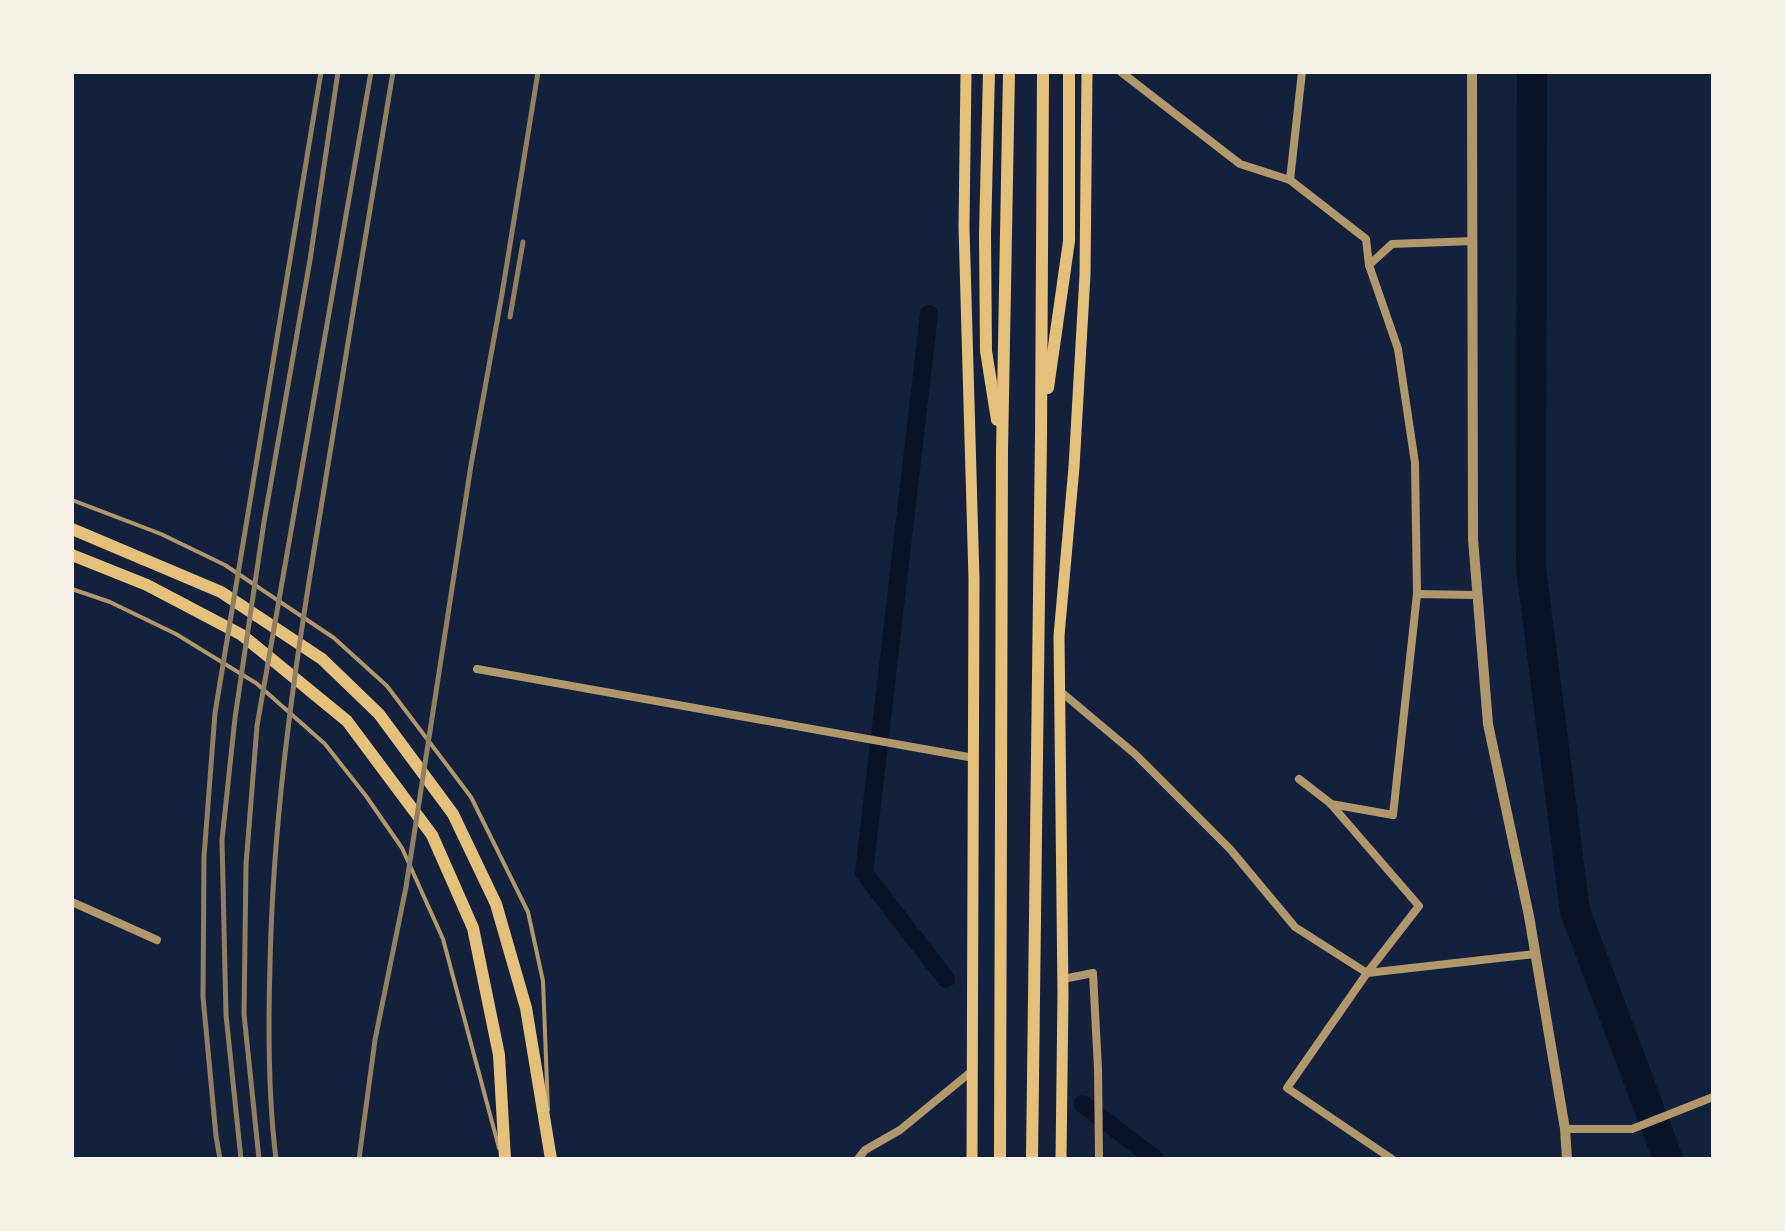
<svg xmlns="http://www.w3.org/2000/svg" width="1785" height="1231" font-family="'Golos Text',sans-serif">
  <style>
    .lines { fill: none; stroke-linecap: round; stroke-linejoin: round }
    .canal { stroke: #0b132b; stroke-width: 18 }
    .river { stroke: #0b132b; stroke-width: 30 }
    .service { stroke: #b1986c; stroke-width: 4 }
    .minor { stroke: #b1986c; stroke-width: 8 }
    .tertiary { stroke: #b1986c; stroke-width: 10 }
    .secondary { stroke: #e5c07b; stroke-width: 11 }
    .primary { stroke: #e5c07b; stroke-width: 12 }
    .trunk { stroke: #e5c07b; stroke-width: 12 }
    .rail { stroke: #918062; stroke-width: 5 }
  </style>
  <rect width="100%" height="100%" fill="#14213d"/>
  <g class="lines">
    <g class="canal">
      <polyline points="929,314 864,873 946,979"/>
      <polyline points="1083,1104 1155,1159"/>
    </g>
    <polyline class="river" points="1532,72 1531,568 1575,911 1668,1159"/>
    <g class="service">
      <polyline points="72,500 161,534 225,565 334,638 387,686 471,797 528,912 543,981 548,1110"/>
      <polyline points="72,589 110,602 176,634 256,683 325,744 366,796 402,848 443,939 499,1148"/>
    </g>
    <g class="minor">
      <polyline points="1121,72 1240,164 1290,180 1366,239 1369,265"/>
      <polyline points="1290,180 1302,72"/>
      <polyline points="1417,594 1415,463 1398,349 1369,265 1392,244 1473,241"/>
      <polyline points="477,669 974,758"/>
      <polyline points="1060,691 1135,754 1230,849 1295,927 1367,973 1535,954"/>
      <polyline points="1299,779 1330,803 1419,906 1367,973 1287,1088 1392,1159"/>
      <polyline points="1331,804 1393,815 1417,594 1477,595"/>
      <polyline points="72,902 157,940"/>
      <polyline points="1063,979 1093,973 1098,1069 1099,1159"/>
      <polyline points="1565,1129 1632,1129 1713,1097"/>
      <polyline points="858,1159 865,1150 900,1130 972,1071"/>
    </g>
    <polyline class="tertiary" points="1472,72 1473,539 1488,724 1529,916 1565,1129 1567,1159"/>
    <g class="secondary">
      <polyline points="966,72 964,227 974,579 972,1159"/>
      <polyline points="1061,1159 1063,994 1059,636 1074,467 1085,275 1087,72"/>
    </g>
    <g class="primary">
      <polyline points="72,529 221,592 322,659 379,714 453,814 496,904 526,1008 551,1159"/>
      <polyline points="72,555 147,585 242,635 347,721 432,835 473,928 499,1055 505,1159"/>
    </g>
    <g class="trunk">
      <polyline points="989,72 985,235 986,351 997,420"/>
      <polyline points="1048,388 1069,241 1069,72"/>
      <polyline points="1000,1159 1002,451 1009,72"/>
      <polyline points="1032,1159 1041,435 1043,72"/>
    </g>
    <g class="rail">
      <polyline points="510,317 523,242"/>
      <polyline points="220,1159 216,1136 203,997 204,857 215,713 321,72"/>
      <polyline points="241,1159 226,1015 222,840 235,718 264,522 310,260 338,72"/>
      <polyline points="259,1159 244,1014 246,865 257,726 371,72"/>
      <path d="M276,1159C268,1095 268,1030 270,965C273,814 295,664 320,514C344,367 368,219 393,72"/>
      <polyline points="359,1159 375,1040 406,887 471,465 502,294 538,72"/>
    </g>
  </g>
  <rect width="1785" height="1231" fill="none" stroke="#f6f1e7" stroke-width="148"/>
</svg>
